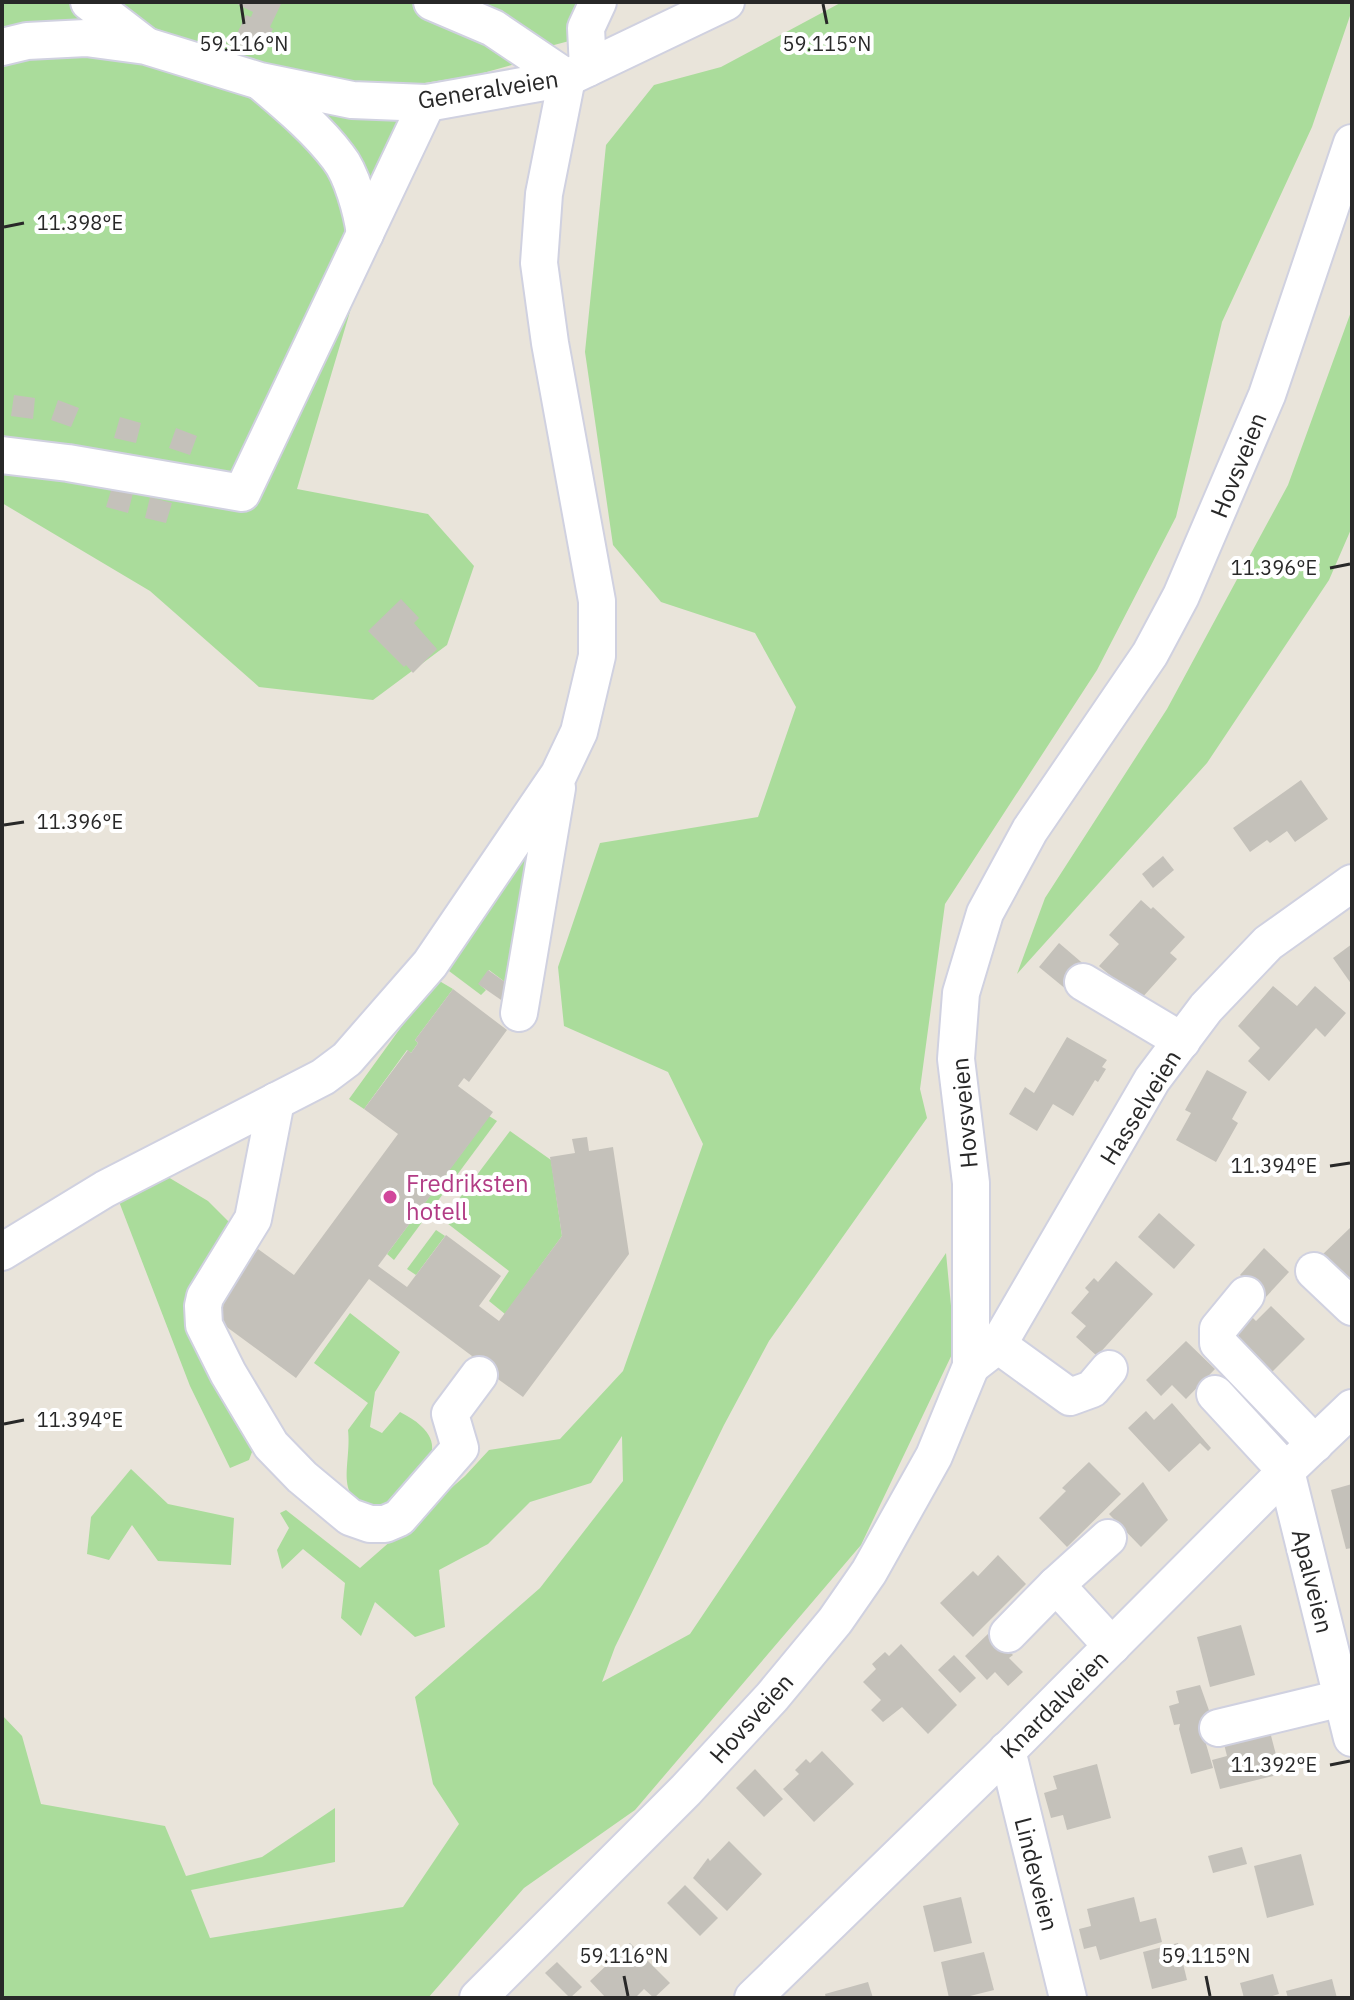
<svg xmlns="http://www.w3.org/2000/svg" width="1354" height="2000" font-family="'IBM Plex Sans',sans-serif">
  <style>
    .green { fill: #aadc9b }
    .building { fill: #c4c1ba }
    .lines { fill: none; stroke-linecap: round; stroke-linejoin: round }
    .minor-casing { stroke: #d0d1e0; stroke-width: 40 }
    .minor { stroke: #fff; stroke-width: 36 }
    .ticks { fill: none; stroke: #282828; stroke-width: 3 }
    .hotel-dot { fill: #d1479c; stroke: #fff; stroke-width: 3 }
    .labels { text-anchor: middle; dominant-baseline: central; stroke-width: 8; stroke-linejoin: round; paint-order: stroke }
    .street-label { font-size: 24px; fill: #282828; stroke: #fff }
    .hotel-label { font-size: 24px; fill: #b23c85; stroke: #fff; text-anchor: start }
    .ticks-label { font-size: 20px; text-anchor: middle; fill: #282828; stroke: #fff; stroke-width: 8; stroke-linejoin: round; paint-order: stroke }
  </style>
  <rect width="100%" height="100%" fill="#e9e4da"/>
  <g class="green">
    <polygon points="2,2 590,2 573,40 520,54 519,63 476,75 418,84 297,489 428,514 474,566 447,645 373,700 259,687 150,591 2,503"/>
    <polygon points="842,2 1352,2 1352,10 1312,127 1222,322 1176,517 1097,670 945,904 920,1089 927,1118 769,1341 724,1425 615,1647 602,1682 690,1634 946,1253 955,1348 861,1545 635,1810 524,1888 428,1998 2,1998 2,1715 22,1736 41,1804 165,1826 186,1876 262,1857 335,1808 335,1862 191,1890 210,1938 403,1907 459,1824 433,1784 415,1697 540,1588 623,1481 622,1436 591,1483 530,1502 488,1544 439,1570 445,1627 415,1637 375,1602 361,1636 341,1618 345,1583 303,1549 282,1569 277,1550 289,1528 280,1513 286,1510 360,1568 465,1476 489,1450 560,1439 623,1371 703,1144 668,1072 564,1026 558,967 600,843 758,817 796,707 755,633 661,602 613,545 585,352 606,145 654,85 721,67"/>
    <polygon points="1352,309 1352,527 1329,580 1207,763 1017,974 1045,898 1167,709 1288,485"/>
    <polygon points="532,837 504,1002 505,982 489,970 479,984 486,990 481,995 445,968"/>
    <polygon points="436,979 453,989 415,1040 418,1043 411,1053 407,1050 364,1109 349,1099"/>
    <polygon points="489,1116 497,1121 394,1260 387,1254"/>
    <polygon points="510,1131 551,1160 562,1236 505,1314 489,1301 509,1271 443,1220"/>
    <polygon points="158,1171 208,1201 237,1230 189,1295 249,1430 252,1452 249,1460 230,1468 190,1386 118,1199"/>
    <polygon points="436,1230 445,1236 416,1275 407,1269"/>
    <path d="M350,1313L400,1352L375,1392L370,1427L382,1433L400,1412C407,1416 415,1420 421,1426C456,1457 400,1496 375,1509C332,1499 352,1465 348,1430L368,1403L314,1363Z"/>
    <polygon points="131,1469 168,1504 234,1518 231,1565 158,1561 132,1525 109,1560 87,1554 91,1517"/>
  </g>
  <g class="building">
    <polygon points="233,2 282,2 270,27 273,29 260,55 233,42 246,15 251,17 253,12"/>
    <polygon points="14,395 35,398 33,419 11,416"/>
    <polygon points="58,400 79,408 71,427 51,420"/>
    <polygon points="120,417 141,423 136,443 114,438"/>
    <polygon points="176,428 197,436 190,455 169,448"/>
    <polygon points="112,487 133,493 128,513 106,507"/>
    <polygon points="150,497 172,503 166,523 145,518"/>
    <polygon points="401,599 419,618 414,623 437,649 413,673 406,665 404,667 368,631"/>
    <polygon points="1301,780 1328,819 1295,842 1287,831 1270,843 1267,840 1250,852 1233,828"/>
    <polygon points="1163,856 1174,870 1153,888 1142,874"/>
    <polygon points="1141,900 1151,909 1153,907 1185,937 1170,953 1177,959 1140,1000 1099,966 1119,944 1109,935"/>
    <polygon points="1059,943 1087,967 1067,990 1039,967"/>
    <polygon points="1352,944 1352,985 1333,958"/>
    <polygon points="488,970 505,982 504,1002 478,984"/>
    <polygon points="1273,986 1297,1006 1315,986 1346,1013 1325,1037 1316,1028 1269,1081 1248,1061 1260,1048 1238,1026"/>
    <polygon points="453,989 507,1030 469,1082 464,1078 458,1086 493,1112 378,1266 407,1287 446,1235 501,1276 479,1306 499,1321 562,1236 550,1157 575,1153 572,1139 587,1137 589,1151 613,1147 629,1254 523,1397 470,1359 472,1356 369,1279 296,1378 209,1314 258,1249 294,1275 398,1134 364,1109 408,1050 411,1053 418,1043 415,1040"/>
    <polygon points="1067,1037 1107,1060 1102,1067 1106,1069 1098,1082 1095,1080 1073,1116 1053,1104 1037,1131 1009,1114 1025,1087 1034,1093"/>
    <polygon points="1207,1070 1247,1092 1232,1119 1238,1123 1216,1162 1176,1140 1191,1113 1185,1110"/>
    <polygon points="1159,1213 1195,1245 1174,1269 1138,1237"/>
    <polygon points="1352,1226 1352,1291 1320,1257"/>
    <polygon points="1264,1248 1289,1272 1265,1298 1240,1275"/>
    <polygon points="1116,1261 1153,1294 1097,1356 1076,1337 1086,1326 1071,1313 1089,1292 1085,1288 1094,1278 1098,1282"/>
    <polygon points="1271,1306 1305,1339 1268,1376 1227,1333 1247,1312 1256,1321"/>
    <polygon points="1186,1341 1215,1369 1186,1399 1172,1385 1161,1396 1146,1380"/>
    <polygon points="1172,1403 1211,1448 1208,1451 1200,1443 1169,1472 1128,1428 1146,1411 1154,1420"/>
    <polygon points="1089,1462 1121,1494 1067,1547 1039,1518 1066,1491 1062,1488"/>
    <polygon points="1143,1482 1168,1520 1141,1547 1109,1514"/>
    <polygon points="1352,1484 1352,1548 1346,1549 1331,1490"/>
    <polygon points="998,1555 1026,1584 973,1637 940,1603 973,1571 978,1576"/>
    <polygon points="1241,1625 1255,1675 1210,1687 1197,1637"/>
    <polygon points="990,1632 1013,1655 1009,1658 1023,1672 1008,1686 995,1672 987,1680 965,1656"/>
    <polygon points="901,1644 957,1705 928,1734 902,1707 883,1722 871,1710 881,1700 863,1682 876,1669 872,1664 885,1652 889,1656"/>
    <polygon points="954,1655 976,1678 960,1693 938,1670"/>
    <polygon points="1200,1685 1211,1716 1215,1742 1206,1744 1213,1768 1191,1774 1179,1729 1180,1724 1174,1725 1169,1706 1179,1703 1176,1691"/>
    <polygon points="1268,1724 1281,1774 1220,1789 1212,1760 1227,1756 1222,1736"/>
    <polygon points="822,1751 854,1784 814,1822 783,1789 799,1774 795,1770 806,1759 810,1763"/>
    <polygon points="1097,1764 1111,1818 1067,1830 1063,1815 1051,1818 1044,1793 1057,1789 1053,1776"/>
    <polygon points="755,1769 783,1799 764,1817 736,1788"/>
    <polygon points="729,1841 762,1874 727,1911 693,1878 708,1858 710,1861"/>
    <polygon points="1242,1847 1247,1864 1213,1873 1208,1856"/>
    <polygon points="1301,1854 1314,1905 1267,1918 1254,1866"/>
    <polygon points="685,1885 718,1918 700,1936 667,1903"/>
    <polygon points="961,1897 972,1943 934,1952 923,1906"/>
    <polygon points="1134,1897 1140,1922 1156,1918 1162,1942 1100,1960 1096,1946 1084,1949 1079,1929 1091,1926 1087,1909"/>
    <polygon points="630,1943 670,1983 654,1998 644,1989 635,1998 606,1998 590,1981"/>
    <polygon points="1178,1943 1187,1980 1152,1989 1143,1952"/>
    <polygon points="984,1952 994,1990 962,1998 949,1998 941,1962"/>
    <polygon points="557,1962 582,1987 570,1998 545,1973"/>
    <polygon points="1273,1974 1279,1994 1266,1998 1244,1998 1240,1983"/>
    <polygon points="1332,1979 1337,1998 1288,1998 1286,1991"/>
    <polygon points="868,1982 873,1998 826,1998 825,1994"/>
  </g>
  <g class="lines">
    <g class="minor-casing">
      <g id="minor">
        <polyline points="89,2 145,45"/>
        <polyline points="432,2 493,28 567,78"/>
        <polyline points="2,47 27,41 86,38 146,46 260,81 352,100 427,103 567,78 726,2"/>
        <polyline points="588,68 586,28 598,2"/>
        <path d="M261,82C288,105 317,129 338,157C352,174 362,212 365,234"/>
        <polyline points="2,455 68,463 242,493 427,103"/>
        <polyline points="1083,982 1182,1041"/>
        <polyline points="519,1013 557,788"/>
        <polyline points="276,1101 253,1219 205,1297 203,1306 204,1325 228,1373 271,1445 302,1477 350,1517 370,1524 385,1524 399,1518 460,1448 450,1414 479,1375"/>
        <polyline points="2,1252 105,1189 323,1077 347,1059 430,964 559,774 579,732 597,656 597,601 550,343 539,263 544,194 567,78"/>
        <polyline points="1314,1271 1352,1307"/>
        <polyline points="1246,1295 1218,1329 1218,1343 1315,1444"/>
        <polyline points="998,1345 1070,1397 1092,1389 1109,1369"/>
        <polyline points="971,1366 998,1345 1152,1080 1206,1008 1268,943 1352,883"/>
        <polyline points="1215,1394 1286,1471 1352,1738"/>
        <polyline points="1056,1585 1108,1538"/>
        <polyline points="1008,1634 1056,1585 1112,1646"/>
        <polyline points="1218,1728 1342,1698"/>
        <polyline points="1007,1750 1068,1998"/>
        <polyline points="478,1998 686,1790 772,1697 835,1621 869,1572 934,1456 971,1366 971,1183 956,1059 961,993 985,913 1030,830 1150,654 1181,596 1267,395 1352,143"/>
        <polyline points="753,1998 1014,1744 1286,1471 1352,1408"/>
      </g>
    </g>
    <use href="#minor" class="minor"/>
  </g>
  <path class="ticks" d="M241,4L244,24M823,4L827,24M4,227L24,223M1330,568L1350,564M4,825L24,822M1330,1166L1350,1163M4,1424L24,1420M1330,1765L1350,1761M624,1976L628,1996M1206,1976L1210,1996"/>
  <circle class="hotel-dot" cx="390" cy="1197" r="8"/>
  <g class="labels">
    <g class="street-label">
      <text transform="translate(488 89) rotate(-9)">Generalveien</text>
      <text transform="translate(1238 465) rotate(-68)">Hovsveien</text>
      <text transform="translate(1140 1107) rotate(-58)">Hasselveien</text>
      <text transform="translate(964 1113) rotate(-95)">Hovsveien</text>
      <text transform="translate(1313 1581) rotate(76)">Apalveien</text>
      <text transform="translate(1054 1704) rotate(-45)">Knardalveien</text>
      <text transform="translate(751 1718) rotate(-48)">Hovsveien</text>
      <text transform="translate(1037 1874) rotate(76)">Lindeveien</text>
    </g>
    <g class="hotel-label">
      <text x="406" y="1183">Fredriksten<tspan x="406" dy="28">hotell</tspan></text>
    </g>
  </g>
  <g class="ticks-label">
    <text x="244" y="51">59.116°N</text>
    <text x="827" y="51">59.115°N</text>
    <text x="80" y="230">11.398°E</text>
    <text x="1274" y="575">11.396°E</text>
    <text x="80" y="829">11.396°E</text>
    <text x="1274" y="1173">11.394°E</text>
    <text x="80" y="1427">11.394°E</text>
    <text x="1274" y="1772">11.392°E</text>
    <text x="624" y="1963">59.116°N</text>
    <text x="1206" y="1963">59.115°N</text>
  </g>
  <rect width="1354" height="2000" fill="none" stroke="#282828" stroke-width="8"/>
</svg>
